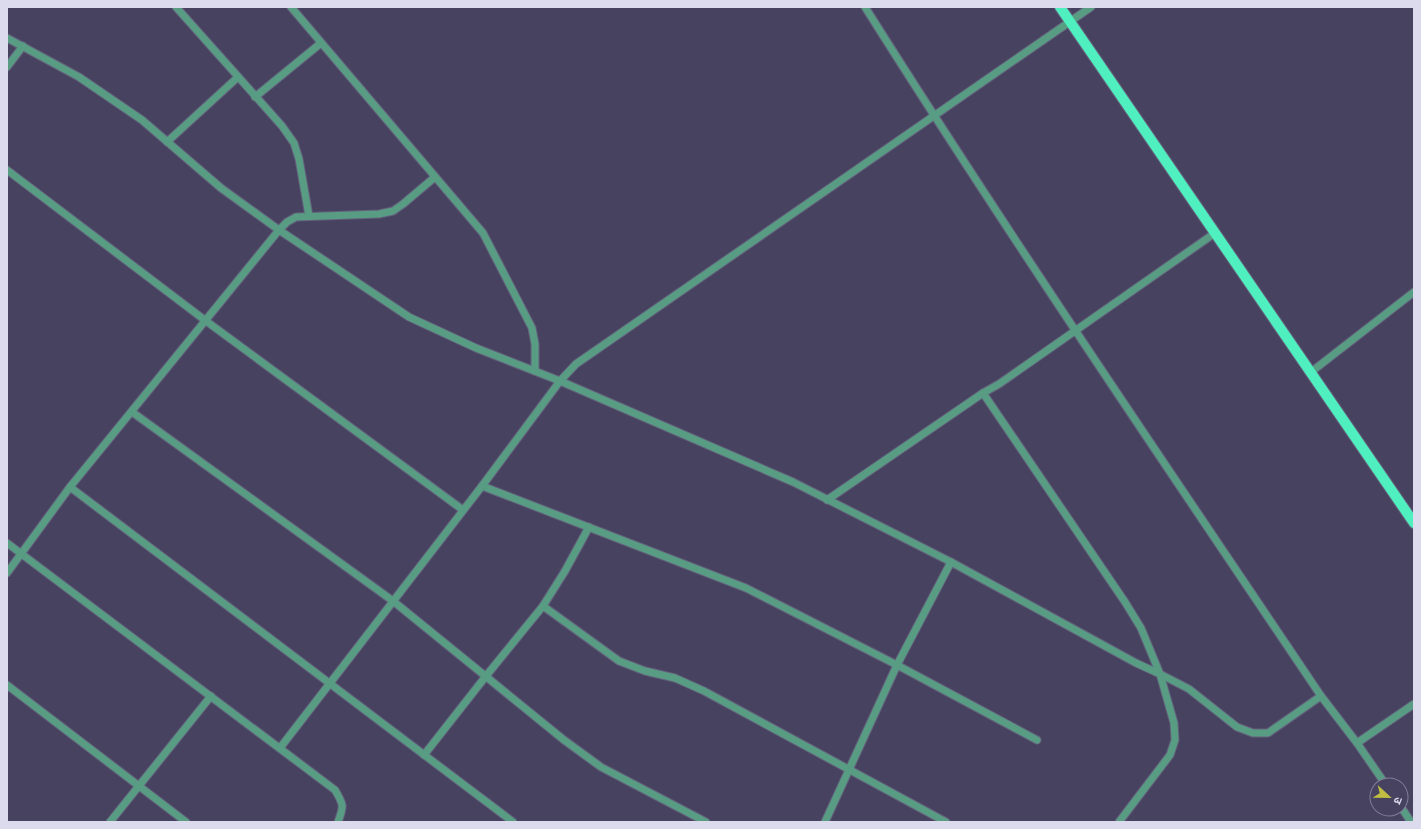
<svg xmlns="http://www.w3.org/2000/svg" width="1421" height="829" font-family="Montserrat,'Noto Sans Devanagari',sans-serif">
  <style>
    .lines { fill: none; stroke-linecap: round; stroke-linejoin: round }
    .minor-casing { stroke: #64617c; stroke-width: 9 }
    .major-casing { stroke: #64617c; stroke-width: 12 }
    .minor { stroke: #589c84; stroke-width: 7 }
    .major { stroke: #50efc0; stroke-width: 10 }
  </style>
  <rect width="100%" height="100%" fill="#464260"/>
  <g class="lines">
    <g class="minor-casing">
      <g id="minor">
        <polyline points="176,7 282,126 294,143 299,159 309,216"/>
        <polyline points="291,7 483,233 532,328 535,344 535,371"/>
        <path d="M865,7C1012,240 1167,467 1321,696L1357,743L1386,785"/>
        <polyline points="7,38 79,77 142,120 221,188 279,230 409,317 476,348 560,381 793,482 951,562 1136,663 1160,674 1189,689 1237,727 1253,733 1268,733 1321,696"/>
        <polyline points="7,67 23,46"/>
        <polyline points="255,97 321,43"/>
        <polyline points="167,142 238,77"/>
        <polyline points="7,170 206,321 463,510"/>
        <polyline points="1311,372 1414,292"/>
        <polyline points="983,393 1125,602 1141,628 1160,674 1174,723 1175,740 1170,755 1119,822"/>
        <polyline points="132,412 393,601 564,740 601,767 706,822"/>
        <polyline points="482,486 746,588 897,665 1037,740"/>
        <polyline points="70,487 513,822"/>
        <polyline points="827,500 983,393 999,384 1215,233"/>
        <path d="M7,543L335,790C344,805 344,806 338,822"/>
        <polyline points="7,573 70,487 279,230 287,222 296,217 379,214 393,211 403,204 435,177"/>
        <polyline points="543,606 619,661 645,671 675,678 704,691 946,822"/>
        <polyline points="7,685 186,822"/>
        <polyline points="1357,743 1414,704"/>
        <polyline points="280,748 482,486 560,381 576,364 1091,7"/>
        <polyline points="424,755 486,676 543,606 565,571 589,527"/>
        <polyline points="1401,807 1411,822"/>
        <polyline points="110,822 211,696"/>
        <polyline points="825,822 897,665 951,562"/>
      </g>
    </g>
    <g class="major-casing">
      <polyline id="major" points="1060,7 1414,523"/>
    </g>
    <use href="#minor" class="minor"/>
    <use href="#major" class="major"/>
  </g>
  <rect width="1421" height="829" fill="none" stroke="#dcdbed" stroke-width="16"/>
  <g transform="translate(1389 797) rotate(112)"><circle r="19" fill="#464260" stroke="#827f98"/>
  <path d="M0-3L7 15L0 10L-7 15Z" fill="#bfbe42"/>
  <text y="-6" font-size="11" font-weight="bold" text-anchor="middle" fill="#dcdbed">उ</text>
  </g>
</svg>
